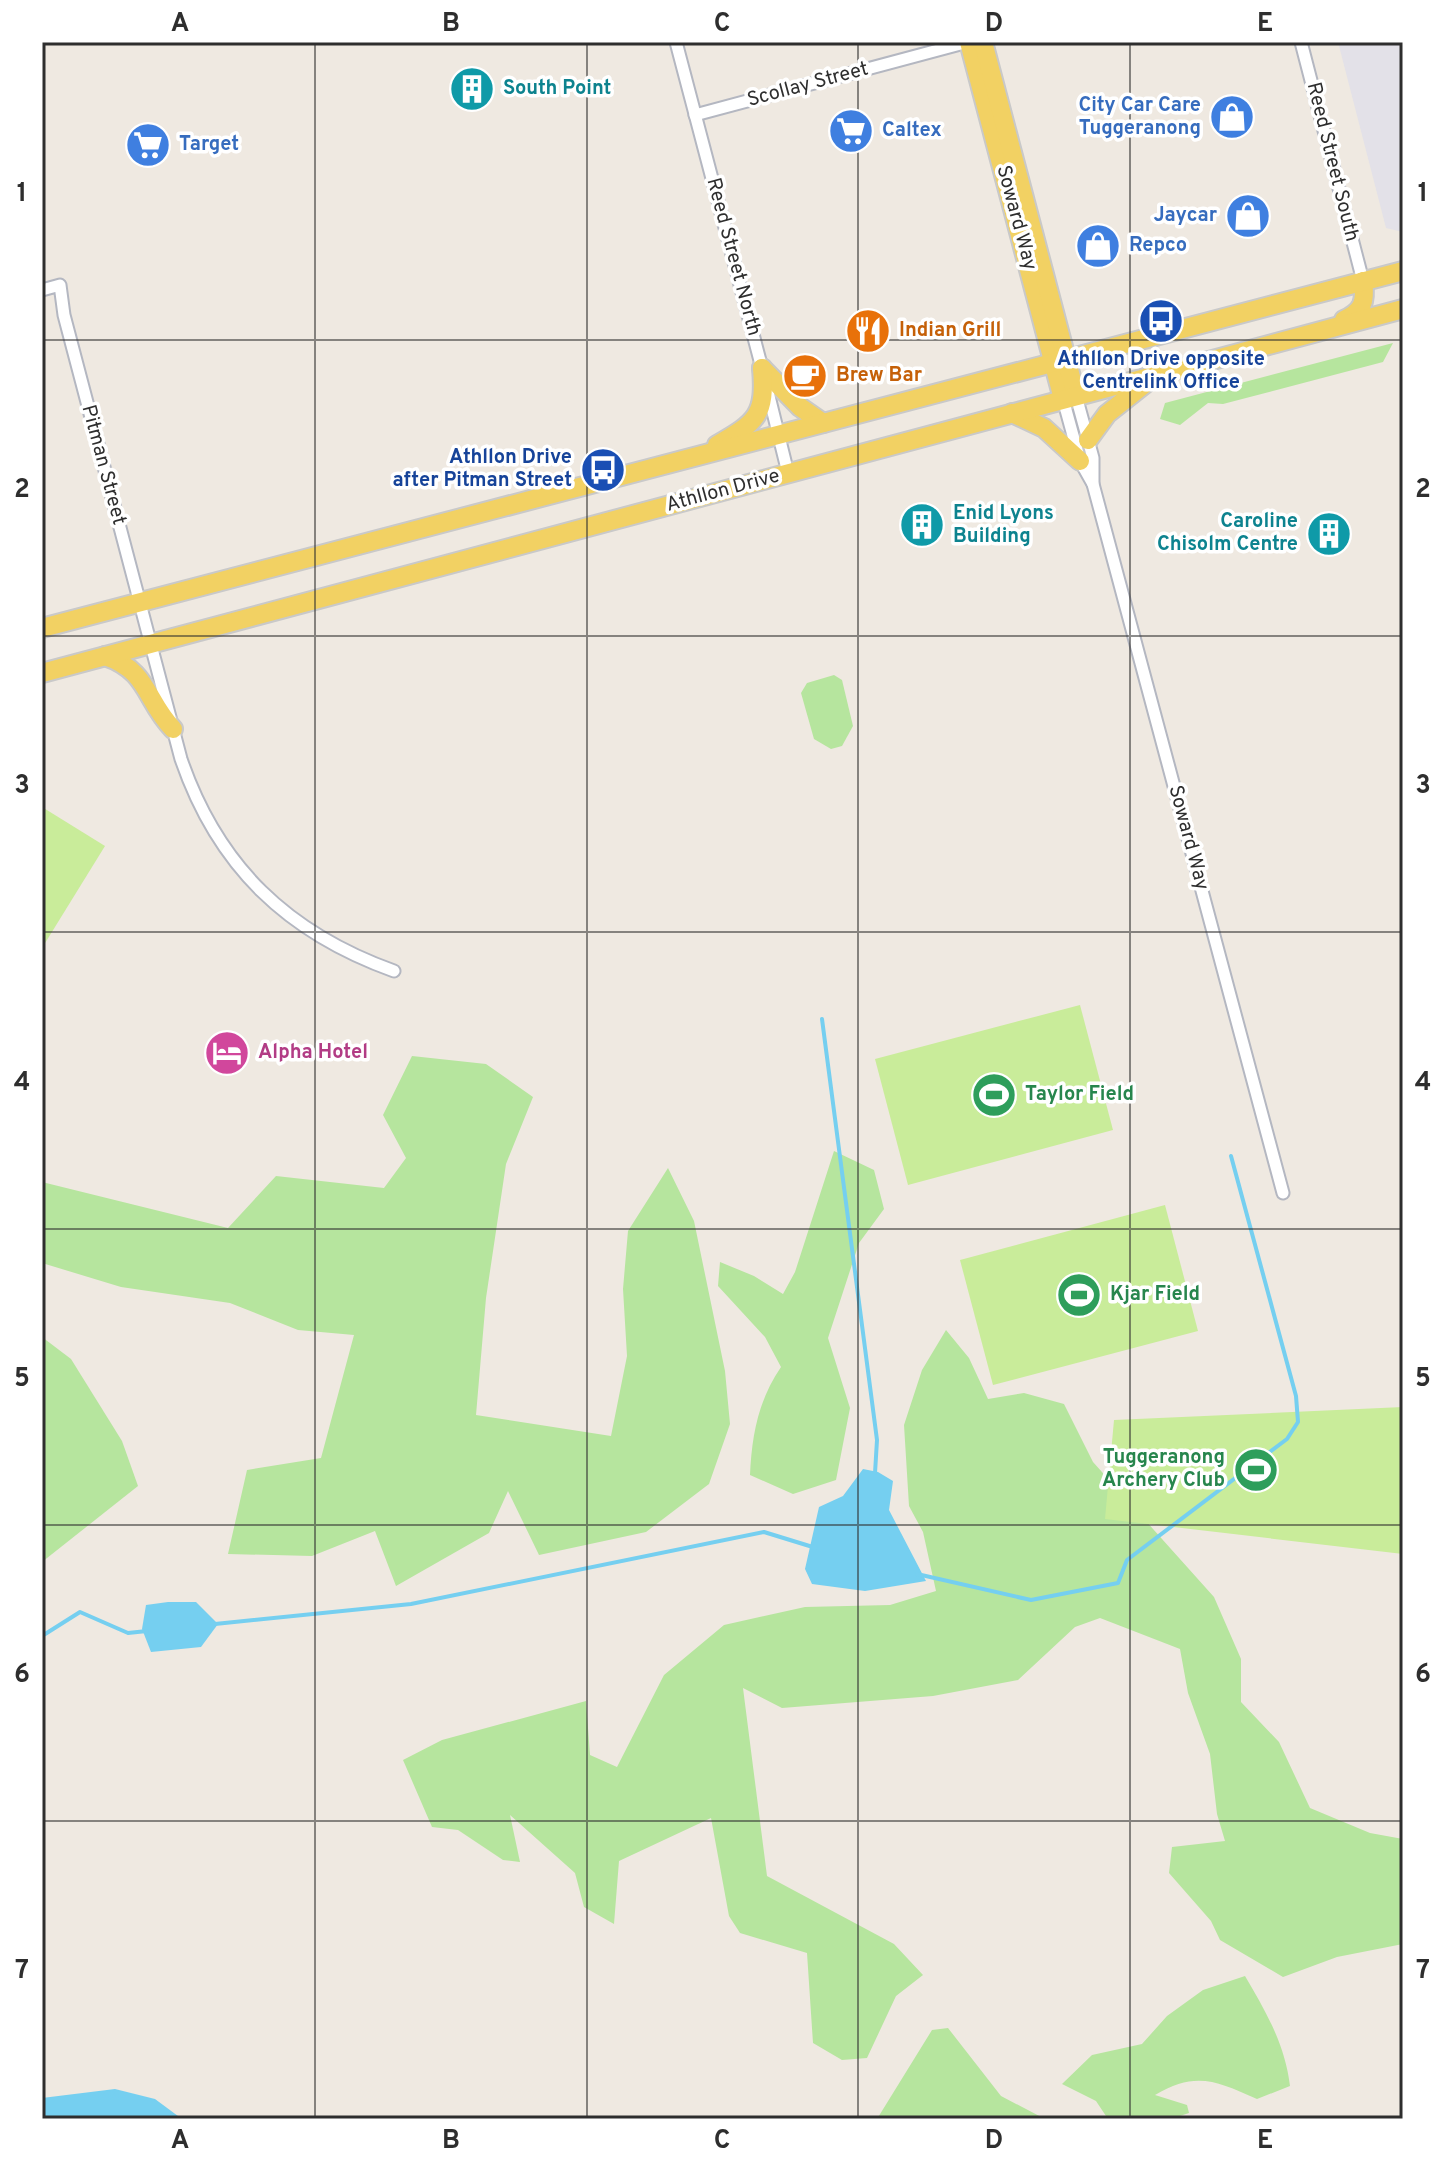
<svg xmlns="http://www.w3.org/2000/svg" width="1445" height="2161" font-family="Overpass,sans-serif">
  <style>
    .industrial { fill: #e3e1e8 }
    .green { fill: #b6e59e }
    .pitch { fill: #c9ec9a }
    .water { fill: #75cff0 }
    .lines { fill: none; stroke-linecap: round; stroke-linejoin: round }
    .stream { stroke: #75cff0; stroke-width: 4 }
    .street-casing { stroke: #b4b7c1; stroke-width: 15 }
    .primary-casing { stroke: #c9c9c9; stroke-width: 22 }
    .street { stroke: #fff; stroke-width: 11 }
    .primary { stroke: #f2d163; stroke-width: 18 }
    .grid { fill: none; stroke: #2e2e2e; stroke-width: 2; stroke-opacity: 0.55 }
    .labels { text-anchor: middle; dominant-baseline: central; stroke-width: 7; stroke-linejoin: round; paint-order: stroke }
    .street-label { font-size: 20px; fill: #2e2e2e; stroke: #fff }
    .culture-label { font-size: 20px; font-weight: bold; fill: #0d838f; stroke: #fff; text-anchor: start }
    .shop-label { font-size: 20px; font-weight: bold; fill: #366cbe; stroke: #fff; text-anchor: start }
    .food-label { font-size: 20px; font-weight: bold; fill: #c56008; stroke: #fff; text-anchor: start }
    .transit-label { font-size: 20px; font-weight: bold; fill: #164399; stroke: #fff }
    .hotel-label { font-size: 20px; font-weight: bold; fill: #b23c85; stroke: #fff; text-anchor: start }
    .leisure-label { font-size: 20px; font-weight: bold; fill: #27864d; stroke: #fff; text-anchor: start }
    .neatline { fill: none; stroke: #2e2e2e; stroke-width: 3 }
    .grid-label { font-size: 26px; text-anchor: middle; font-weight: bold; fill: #2e2e2e }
  </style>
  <rect width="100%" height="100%" fill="#efe9e1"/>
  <polygon class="industrial" points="1338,42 1403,42 1403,232 1386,228"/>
  <g class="green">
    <polygon points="1393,343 1383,362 1223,404 1208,403 1180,425 1160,419 1165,403"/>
    <polygon points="834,675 842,680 853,726 842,746 831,749 814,739 801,693 807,683"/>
    <polygon points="412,1056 486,1064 533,1097 506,1164 486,1298 476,1415 611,1436 627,1356 623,1289 628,1231 668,1168 694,1221 725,1371 730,1424 709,1484 646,1532 539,1555 508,1491 489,1533 396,1586 375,1531 312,1556 228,1554 247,1470 321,1458 354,1335 298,1330 230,1303 121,1287 42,1263 42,1182 228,1228 276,1176 384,1188 406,1158 383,1115"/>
    <path d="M834,1151L874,1170L884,1209L859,1243L828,1338L850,1408L836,1480L793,1494L750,1475C752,1435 758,1401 781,1367L765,1337L718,1286L720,1262L754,1276L783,1294L795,1272Z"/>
    <polygon points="946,1330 969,1358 988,1399 1024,1393 1064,1404 1093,1462 1214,1597 1241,1659 1241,1702 1279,1742 1310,1808 1370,1833 1403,1839 1403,1944 1337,1957 1283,1977 1220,1940 1211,1921 1169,1873 1172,1847 1225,1841 1217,1814 1210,1754 1188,1693 1180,1649 1100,1618 1075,1627 1018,1680 933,1696 782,1708 743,1688 767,1876 894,1944 923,1975 896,1996 867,2058 842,2060 813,2043 807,1953 740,1933 729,1916 711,1818 619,1861 614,1924 584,1907 575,1873 510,1815 520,1862 503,1860 458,1830 432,1827 403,1760 442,1740 586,1701 590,1755 617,1767 664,1675 724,1625 805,1607 890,1605 936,1591 923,1532 909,1506 904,1425 922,1370"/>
    <polygon points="42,1337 71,1359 122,1441 138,1486 42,1562"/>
    <path d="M1245,1976C1266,2012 1285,2044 1290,2086L1257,2099C1216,2081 1196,2071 1155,2095L1187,2105L1189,2113L1171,2119H1108L1096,2101L1062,2084L1092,2055L1142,2044L1167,2016L1203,1990Z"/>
    <polygon points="948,2028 1001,2096 1045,2119 877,2119 932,2030"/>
  </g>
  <g class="pitch">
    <polygon points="42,807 105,846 42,948"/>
    <polygon points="1080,1005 1113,1130 908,1185 875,1059"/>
    <polygon points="1165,1205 1198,1331 993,1385 960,1260"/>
    <polygon points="1403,1407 1403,1554 1105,1519 1114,1420"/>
  </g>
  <g class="water">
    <polygon points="863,1469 878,1472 893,1481 889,1510 926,1581 865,1591 812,1584 805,1569 819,1507 843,1496"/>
    <polygon points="168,1602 196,1602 218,1624 201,1647 151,1652 142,1629 146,1605"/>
    <polygon points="115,2089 155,2099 182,2119 42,2119 42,2098"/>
  </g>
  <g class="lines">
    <g class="stream">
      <polyline points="822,1019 877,1440 875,1473"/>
      <polyline points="917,1574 1031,1600 1118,1583 1127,1560 1287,1439 1298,1422 1296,1396 1231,1156"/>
      <polyline points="215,1624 411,1604 764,1532 816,1548"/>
      <polyline points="42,1636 80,1612 128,1633 147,1631"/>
    </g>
    <g class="street-casing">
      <g id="street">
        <polyline points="676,42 763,372"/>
        <polyline points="1301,42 1363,281"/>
        <polyline points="695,115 968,42"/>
        <path d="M42,290L60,285L64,315L181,759C218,867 288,933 394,971"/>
        <polyline points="767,388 788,473"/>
        <polyline points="1076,396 1093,458 1093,484 1283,1193"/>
        <polyline points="1063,399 1080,461 1093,484"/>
      </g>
    </g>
    <g class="primary-casing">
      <g id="primary">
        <polyline points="969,42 1063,399"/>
        <polyline points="983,42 1076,396"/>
        <path d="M1344,320C1363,311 1366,302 1363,281"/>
        <polyline points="762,368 800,407 823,423"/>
        <polyline points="1012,413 1044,428 1080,461"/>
        <polyline points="1088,440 1107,414 1151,379"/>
        <path d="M717,445C757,422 766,415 762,368"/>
        <polyline points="42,628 1403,271"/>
        <path d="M105,656C149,671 145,700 173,729"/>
        <polyline points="42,673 1403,309"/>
      </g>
    </g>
    <use href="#street" class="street"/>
    <use href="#primary" class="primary"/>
  </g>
  <path class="grid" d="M315,42V2119M587,42V2119M858,42V2119M1130,42V2119M42,340H1403M42,636H1403M42,932H1403M42,1229H1403M42,1525H1403M42,1821H1403"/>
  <defs>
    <g id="building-disc" transform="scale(2.3)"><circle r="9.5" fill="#0f9aa8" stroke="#fff"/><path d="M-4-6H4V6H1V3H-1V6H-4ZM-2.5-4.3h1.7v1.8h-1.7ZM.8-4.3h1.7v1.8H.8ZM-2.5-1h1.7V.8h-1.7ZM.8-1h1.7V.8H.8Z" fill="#fff"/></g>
    <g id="shop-disc" transform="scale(2.3)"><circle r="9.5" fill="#3f7fe0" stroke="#fff"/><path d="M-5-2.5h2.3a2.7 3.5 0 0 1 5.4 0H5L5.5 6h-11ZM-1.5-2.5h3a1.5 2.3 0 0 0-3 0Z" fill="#fff"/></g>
    <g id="supermarket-disc" transform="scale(2.3)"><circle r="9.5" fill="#3f7fe0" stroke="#fff"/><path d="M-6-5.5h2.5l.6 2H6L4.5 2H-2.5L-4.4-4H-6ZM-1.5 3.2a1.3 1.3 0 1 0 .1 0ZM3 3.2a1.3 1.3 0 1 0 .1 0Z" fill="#fff"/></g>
    <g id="bus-disc" transform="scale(2.3)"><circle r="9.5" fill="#1a4fb4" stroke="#fff"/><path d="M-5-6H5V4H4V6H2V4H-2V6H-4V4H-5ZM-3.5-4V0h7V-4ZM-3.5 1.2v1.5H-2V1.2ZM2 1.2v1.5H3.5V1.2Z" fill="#fff"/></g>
    <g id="restaurant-disc" transform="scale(2.3)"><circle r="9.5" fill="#e8710a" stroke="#fff"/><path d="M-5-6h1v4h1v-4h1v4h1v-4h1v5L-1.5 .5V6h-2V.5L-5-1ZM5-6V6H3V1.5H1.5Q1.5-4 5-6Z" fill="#fff"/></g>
    <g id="cafe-disc" transform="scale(2.3)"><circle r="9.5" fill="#e8710a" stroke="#fff"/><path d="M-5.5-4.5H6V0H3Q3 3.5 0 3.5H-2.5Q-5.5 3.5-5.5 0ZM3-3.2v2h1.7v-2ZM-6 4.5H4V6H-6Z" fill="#fff"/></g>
    <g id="hotel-disc" transform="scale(2.3)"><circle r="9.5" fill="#d1479c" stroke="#fff"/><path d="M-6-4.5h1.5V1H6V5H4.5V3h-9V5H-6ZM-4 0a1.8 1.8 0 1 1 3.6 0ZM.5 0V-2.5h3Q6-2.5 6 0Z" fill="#fff"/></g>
    <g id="stadium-disc" transform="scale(2.3)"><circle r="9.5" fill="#2e9e5b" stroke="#fff"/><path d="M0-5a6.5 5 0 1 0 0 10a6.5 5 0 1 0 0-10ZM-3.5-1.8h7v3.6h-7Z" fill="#fff"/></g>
  </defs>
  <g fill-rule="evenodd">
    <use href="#building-disc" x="472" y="89"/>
    <use href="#shop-disc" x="1232" y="117"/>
    <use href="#supermarket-disc" x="851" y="131"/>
    <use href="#supermarket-disc" x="148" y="145"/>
    <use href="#shop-disc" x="1248" y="216"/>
    <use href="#shop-disc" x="1098" y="246"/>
    <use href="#bus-disc" x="1161" y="321"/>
    <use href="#restaurant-disc" x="868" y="331"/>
    <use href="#cafe-disc" x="805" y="376"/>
    <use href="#bus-disc" x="603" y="470"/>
    <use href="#building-disc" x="922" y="525"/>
    <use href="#building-disc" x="1329" y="534"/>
    <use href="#hotel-disc" x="227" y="1053"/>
    <use href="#stadium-disc" x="994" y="1095"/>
    <use href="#stadium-disc" x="1079" y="1295"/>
    <use href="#stadium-disc" x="1256" y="1470"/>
  </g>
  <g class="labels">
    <g class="street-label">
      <text transform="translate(808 85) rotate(-15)">Scollay Street</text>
      <text transform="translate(1332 162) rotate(76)">Reed Street South</text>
      <text transform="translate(1016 218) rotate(75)">Soward Way</text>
      <text transform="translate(733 257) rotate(75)">Reed Street North</text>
      <text transform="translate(103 465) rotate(75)">Pitman Street</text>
      <text transform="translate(723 491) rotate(-15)">Athllon Drive</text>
      <text transform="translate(1188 838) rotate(75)">Soward Way</text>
    </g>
    <g class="culture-label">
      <text x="503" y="89">South Point</text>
      <text x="953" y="514">Enid Lyons<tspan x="953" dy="23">Building</tspan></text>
      <text x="1298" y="522" text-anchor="end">Caroline<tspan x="1298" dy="23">Chisolm Centre</tspan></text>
    </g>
    <g class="shop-label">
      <text x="1201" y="106" text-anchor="end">City Car Care<tspan x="1201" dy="23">Tuggeranong</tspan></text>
      <text x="882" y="131">Caltex</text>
      <text x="179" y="145">Target</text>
      <text x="1217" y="216" text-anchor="end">Jaycar</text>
      <text x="1129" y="246">Repco</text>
    </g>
    <g class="food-label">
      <text x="899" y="331">Indian Grill</text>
      <text x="836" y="376">Brew Bar</text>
    </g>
    <g class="transit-label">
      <text x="1161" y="360">Athllon Drive opposite<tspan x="1161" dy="23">Centrelink Office</tspan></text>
      <text x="572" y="458" text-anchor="end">Athllon Drive<tspan x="572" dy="23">after Pitman Street</tspan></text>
    </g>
    <g class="hotel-label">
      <text x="258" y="1053">Alpha Hotel</text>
    </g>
    <g class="leisure-label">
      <text x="1025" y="1095">Taylor Field</text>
      <text x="1110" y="1295">Kjar Field</text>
      <text x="1225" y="1458" text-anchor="end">Tuggeranong<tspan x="1225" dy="23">Archery Club</tspan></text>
    </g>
  </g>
  <rect width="1445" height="2161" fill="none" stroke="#ffffff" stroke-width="88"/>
  <rect x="44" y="44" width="1357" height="2073" class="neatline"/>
  <g class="grid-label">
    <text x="180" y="31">A</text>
    <text x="451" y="31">B</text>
    <text x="722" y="31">C</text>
    <text x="994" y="31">D</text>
    <text x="1265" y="31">E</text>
    <text x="22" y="201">1</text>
    <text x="1423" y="201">1</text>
    <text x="22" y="497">2</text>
    <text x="1423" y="497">2</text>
    <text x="22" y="793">3</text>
    <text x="1423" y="793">3</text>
    <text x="22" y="1090">4</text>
    <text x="1423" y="1090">4</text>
    <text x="22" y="1386">5</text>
    <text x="1423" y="1386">5</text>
    <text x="22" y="1682">6</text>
    <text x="1423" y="1682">6</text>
    <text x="22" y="1978">7</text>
    <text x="1423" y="1978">7</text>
    <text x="180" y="2148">A</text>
    <text x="451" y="2148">B</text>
    <text x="722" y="2148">C</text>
    <text x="994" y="2148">D</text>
    <text x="1265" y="2148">E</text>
  </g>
</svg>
